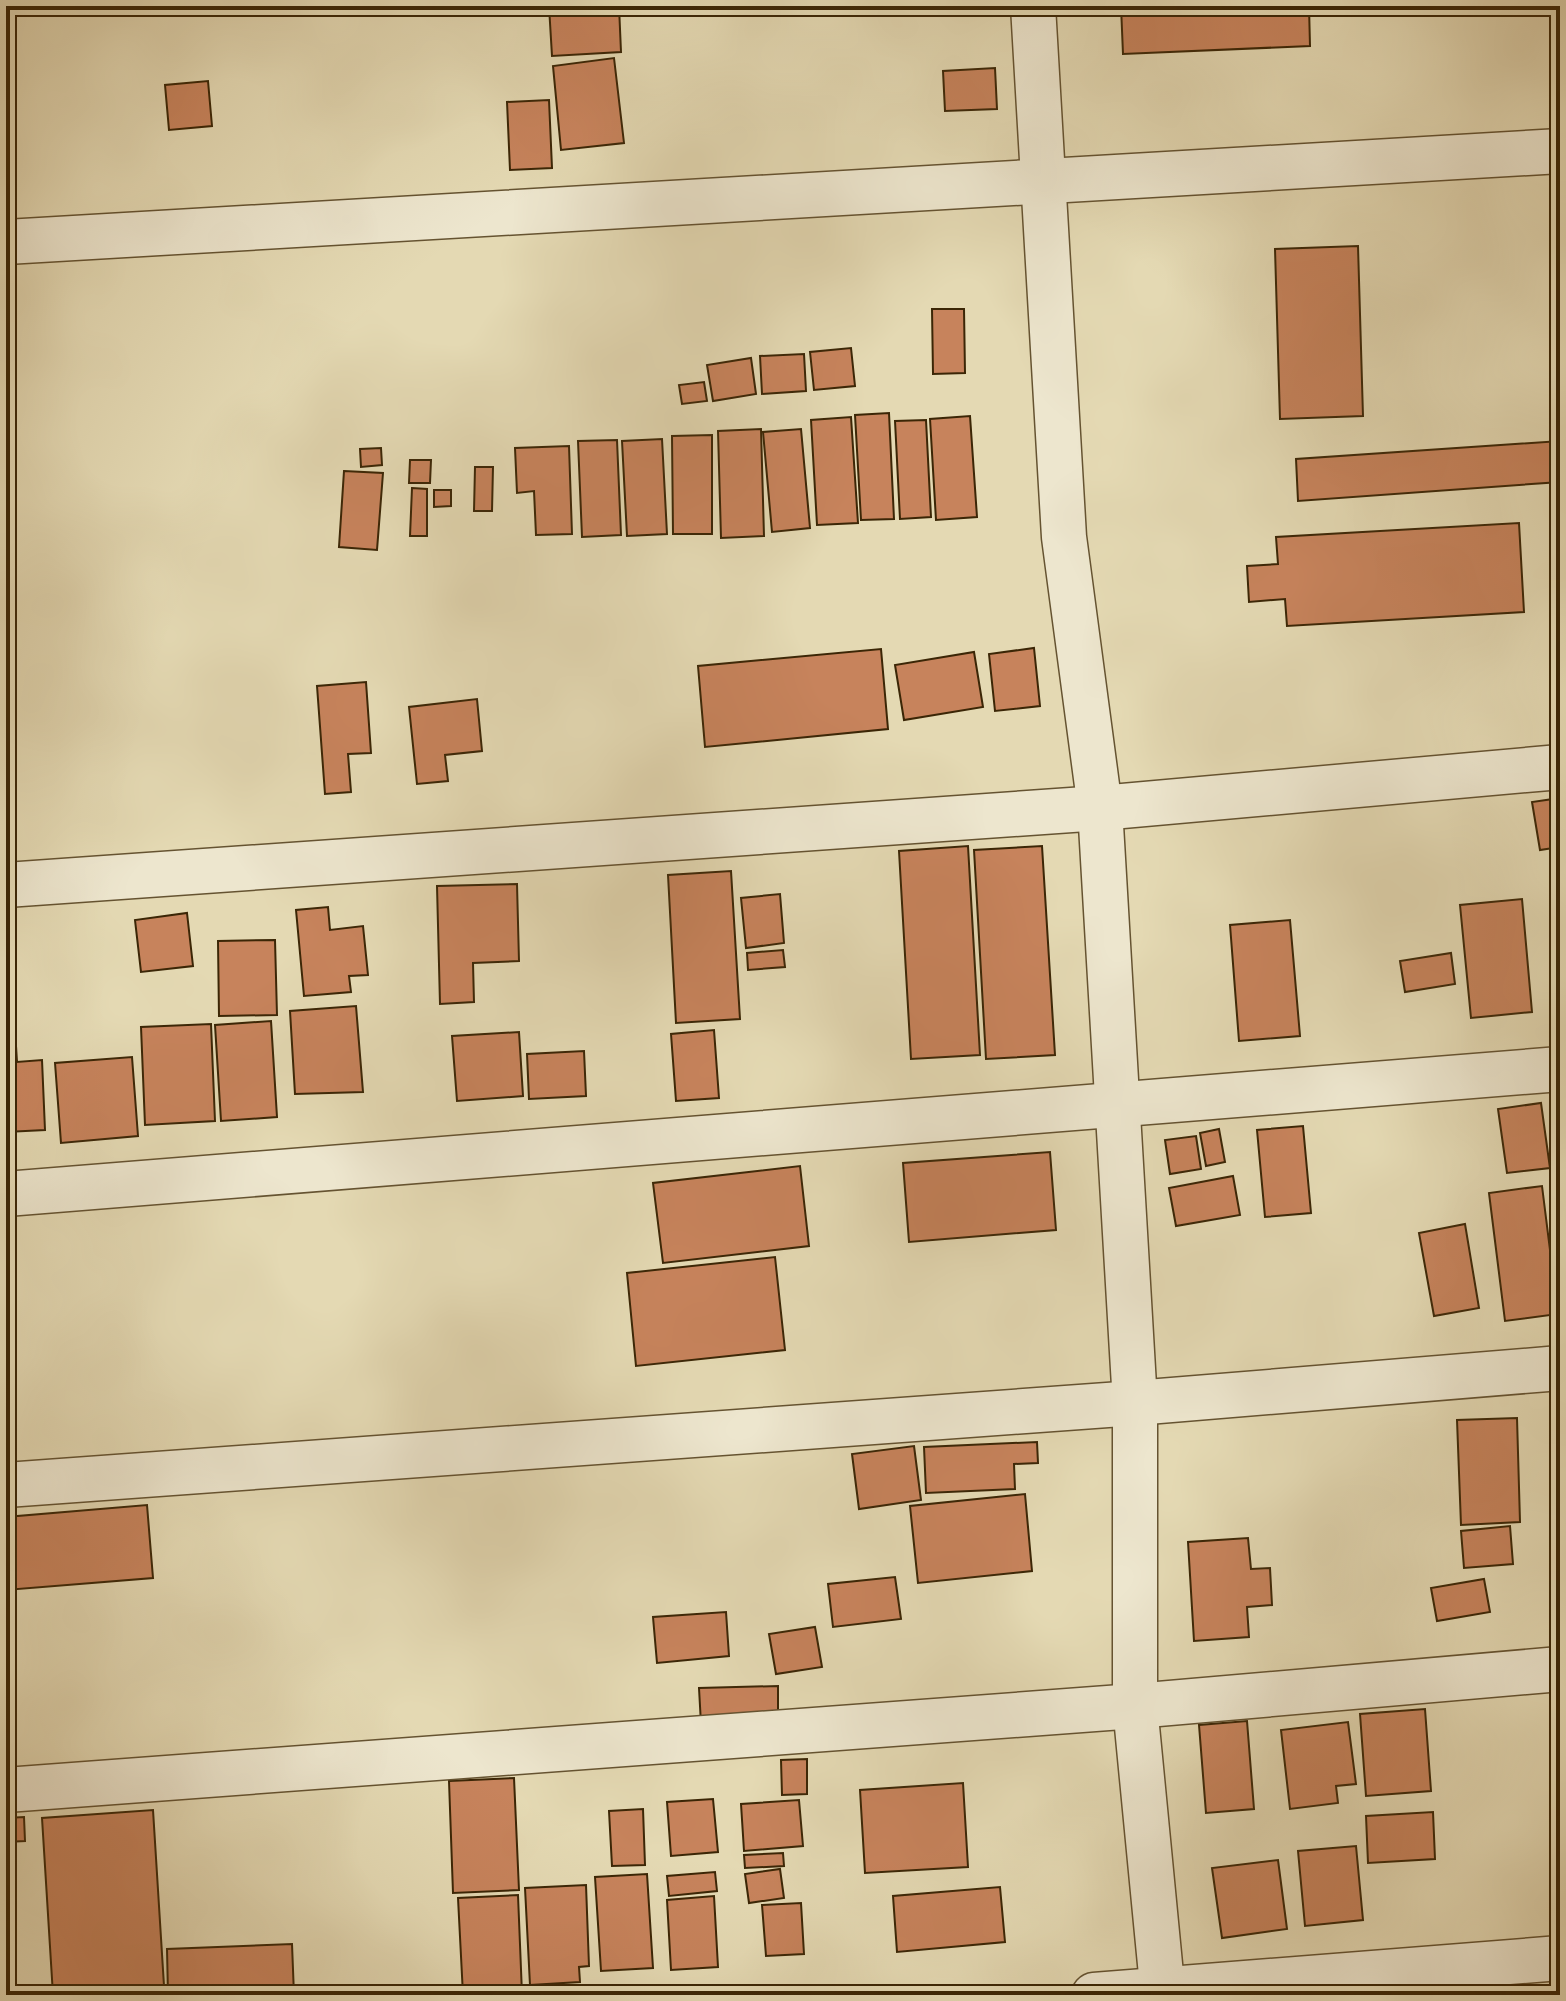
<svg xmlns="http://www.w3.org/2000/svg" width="1566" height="2001" font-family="'Libre Bodoni',serif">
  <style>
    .building { fill: #c7835c; stroke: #3b2606; stroke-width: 2 }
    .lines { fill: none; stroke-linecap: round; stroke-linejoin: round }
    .minor-casing { stroke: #655331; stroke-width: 47 }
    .minor { stroke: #ede6ce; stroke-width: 44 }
  </style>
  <rect width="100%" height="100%" fill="#e4d9b3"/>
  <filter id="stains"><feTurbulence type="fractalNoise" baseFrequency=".0025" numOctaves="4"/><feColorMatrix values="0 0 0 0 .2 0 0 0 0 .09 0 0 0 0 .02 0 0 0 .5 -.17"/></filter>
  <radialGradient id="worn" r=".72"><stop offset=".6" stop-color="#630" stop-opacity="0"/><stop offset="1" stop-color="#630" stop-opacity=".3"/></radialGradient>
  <g class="building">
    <polygon points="549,6 619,6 621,52 552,56"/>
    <polygon points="1121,6 1309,6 1310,46 1123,54"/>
    <polygon points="614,58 624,143 561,150 553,66"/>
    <polygon points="995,68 997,109 945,111 943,71"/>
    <polygon points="208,81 212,126 169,130 165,85"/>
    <polygon points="549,100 552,168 510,170 507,102"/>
    <polygon points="1358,246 1363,416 1280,419 1275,249"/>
    <polygon points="932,309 964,309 965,373 933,374"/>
    <polygon points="851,348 855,386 814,390 810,352"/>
    <polygon points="804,354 806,391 762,394 760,356"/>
    <polygon points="751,358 756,394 713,401 707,365"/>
    <polygon points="704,382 707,401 682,404 679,385"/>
    <polygon points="889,413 894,519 861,520 855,415"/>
    <polygon points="970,416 977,517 936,520 930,419"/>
    <polygon points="851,417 858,523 817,525 811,420"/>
    <polygon points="926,420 931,517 900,519 895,421"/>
    <polygon points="761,429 764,536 721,538 718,431"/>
    <polygon points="801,429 810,528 772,532 763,432"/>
    <polygon points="712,435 712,534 673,534 672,436"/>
    <polygon points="662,439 667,534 627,536 622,441"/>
    <polygon points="617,440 621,535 582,537 578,441"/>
    <polygon points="1560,441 1560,482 1298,501 1296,459"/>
    <polygon points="569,446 572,534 536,535 534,491 517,493 515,448"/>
    <polygon points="381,448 382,465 361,467 360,449"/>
    <polygon points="410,460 431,460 430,483 409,483"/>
    <polygon points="475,467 493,467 492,511 474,511"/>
    <polygon points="344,471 383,473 377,550 339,547"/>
    <polygon points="412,488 427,489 427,536 410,536"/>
    <polygon points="434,490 451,490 451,506 434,507"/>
    <polygon points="1519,523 1524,612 1287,626 1285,599 1249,602 1247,566 1278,564 1276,537"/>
    <polygon points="1034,648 1040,706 995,711 989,654"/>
    <polygon points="881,649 888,729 705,747 698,666"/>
    <polygon points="974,652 983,707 904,720 895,665"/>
    <polygon points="366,682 371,753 348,754 351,792 325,794 317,686"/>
    <polygon points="477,699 482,751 445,755 448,781 417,784 409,707"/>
    <polygon points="1560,798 1560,847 1540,850 1532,802"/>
    <polygon points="968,846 980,1055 911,1059 899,851"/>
    <polygon points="1042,846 1055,1055 986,1059 974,850"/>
    <polygon points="731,871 740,1019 676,1023 668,875"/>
    <polygon points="517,884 519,961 473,963 474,1002 440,1004 437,886"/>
    <polygon points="780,894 784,943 746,948 741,898"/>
    <polygon points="1522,899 1532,1012 1471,1018 1460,905"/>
    <polygon points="328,907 330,930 363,926 368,975 349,976 351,992 304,996 296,910"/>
    <polygon points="187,913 193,966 141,972 135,920"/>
    <polygon points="1290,920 1300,1036 1239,1041 1230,925"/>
    <polygon points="275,940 277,1015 219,1016 218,941"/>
    <polygon points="783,950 785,967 748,970 747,953"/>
    <polygon points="1451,953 1455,984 1405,992 1400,961"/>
    <polygon points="356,1006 363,1092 295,1094 290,1011"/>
    <polygon points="271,1021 277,1117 221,1121 215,1025"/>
    <polygon points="211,1024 215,1121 145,1125 141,1027"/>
    <polygon points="15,1030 17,1062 42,1060 45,1130 6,1132 6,1031"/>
    <polygon points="714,1030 719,1098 676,1101 671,1034"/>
    <polygon points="519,1032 523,1096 457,1101 452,1036"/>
    <polygon points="584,1051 586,1096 529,1099 527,1054"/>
    <polygon points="132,1057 138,1136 61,1143 55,1063"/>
    <polygon points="1541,1103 1550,1168 1507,1173 1498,1109"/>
    <polygon points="1303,1126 1311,1213 1265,1217 1257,1130"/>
    <polygon points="1219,1129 1225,1162 1206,1166 1200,1133"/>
    <polygon points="1196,1136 1201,1169 1170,1174 1165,1140"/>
    <polygon points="1050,1152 1056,1230 909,1242 903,1163"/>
    <polygon points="800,1166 809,1246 663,1263 653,1183"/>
    <polygon points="1233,1176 1240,1215 1176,1226 1169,1188"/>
    <polygon points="1542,1186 1558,1314 1505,1321 1489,1193"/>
    <polygon points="1465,1224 1479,1308 1434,1316 1419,1233"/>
    <polygon points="775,1257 785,1350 636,1366 627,1273"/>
    <polygon points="1517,1418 1520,1522 1461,1525 1457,1420"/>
    <polygon points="1037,1442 1038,1463 1014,1464 1015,1489 926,1493 924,1447"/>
    <polygon points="914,1446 921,1500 859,1509 852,1454"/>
    <polygon points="1025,1494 1032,1571 918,1583 910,1506"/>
    <polygon points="147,1505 153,1578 6,1590 6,1517"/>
    <polygon points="1510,1526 1513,1564 1464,1568 1461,1531"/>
    <polygon points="1248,1538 1251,1569 1270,1568 1272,1605 1247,1607 1249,1637 1194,1641 1188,1542"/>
    <polygon points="895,1577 901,1619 833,1627 828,1584"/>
    <polygon points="1484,1579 1490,1612 1437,1621 1431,1588"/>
    <polygon points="726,1612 729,1656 657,1663 653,1617"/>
    <polygon points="815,1627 822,1667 776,1674 769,1634"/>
    <polygon points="778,1686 778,1721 701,1724 699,1688"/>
    <polygon points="1425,1709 1431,1791 1366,1796 1360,1714"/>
    <polygon points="1247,1721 1254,1809 1206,1813 1199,1725"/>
    <polygon points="1348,1722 1356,1784 1336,1786 1338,1803 1290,1809 1281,1730"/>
    <polygon points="807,1759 807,1794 782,1795 781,1760"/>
    <polygon points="514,1778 519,1890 453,1893 449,1781"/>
    <polygon points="963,1783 968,1867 865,1873 860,1790"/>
    <polygon points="713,1799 718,1852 671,1856 667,1802"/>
    <polygon points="799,1800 803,1846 744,1851 741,1804"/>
    <polygon points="643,1809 645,1865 612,1866 609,1811"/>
    <polygon points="153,1810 164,1986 142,1988 143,1995 53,1995 42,1818"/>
    <polygon points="1433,1812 1435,1859 1368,1863 1366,1816"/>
    <polygon points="24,1817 25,1841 6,1842 6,1818"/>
    <polygon points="1356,1846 1363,1920 1305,1926 1298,1851"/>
    <polygon points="783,1853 784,1866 745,1868 744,1855"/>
    <polygon points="1278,1860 1287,1929 1222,1938 1212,1868"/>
    <polygon points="780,1869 784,1898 749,1903 745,1874"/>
    <polygon points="715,1872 717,1891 669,1896 667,1876"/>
    <polygon points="647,1874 653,1968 601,1971 595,1877"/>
    <polygon points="586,1885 589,1966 579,1967 580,1982 530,1985 525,1888"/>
    <polygon points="1000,1887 1005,1942 897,1952 893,1896"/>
    <polygon points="518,1895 522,1994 463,1995 458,1898"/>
    <polygon points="714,1896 718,1967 671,1970 667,1900"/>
    <polygon points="801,1903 804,1954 766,1956 762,1905"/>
    <polygon points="292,1944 294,1995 168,1995 167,1949"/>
  </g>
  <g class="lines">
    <g class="minor-casing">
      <g id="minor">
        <polyline points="1033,6 1064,537 1100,808 1135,1403 1135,1706 1163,1995"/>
        <polyline points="6,242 1560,151"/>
        <polyline points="6,885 1100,808 1560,767"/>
        <polyline points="6,1194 1560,1069"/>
        <polyline points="6,1485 1135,1403 1560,1368"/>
        <polyline points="6,1790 1135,1706 1560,1669"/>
        <polyline points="1094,1995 1560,1958"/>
      </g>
    </g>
    <use href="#minor" class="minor"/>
  </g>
  <rect width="1566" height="2001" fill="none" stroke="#e4d9b3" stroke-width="32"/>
  <rect x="8" y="8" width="1550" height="1985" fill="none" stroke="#3b2606" stroke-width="4"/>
  <rect x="16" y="16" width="1534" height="1969" fill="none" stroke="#3b2606" stroke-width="2"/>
  <rect width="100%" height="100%" filter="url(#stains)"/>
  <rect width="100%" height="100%" fill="url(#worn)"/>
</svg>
